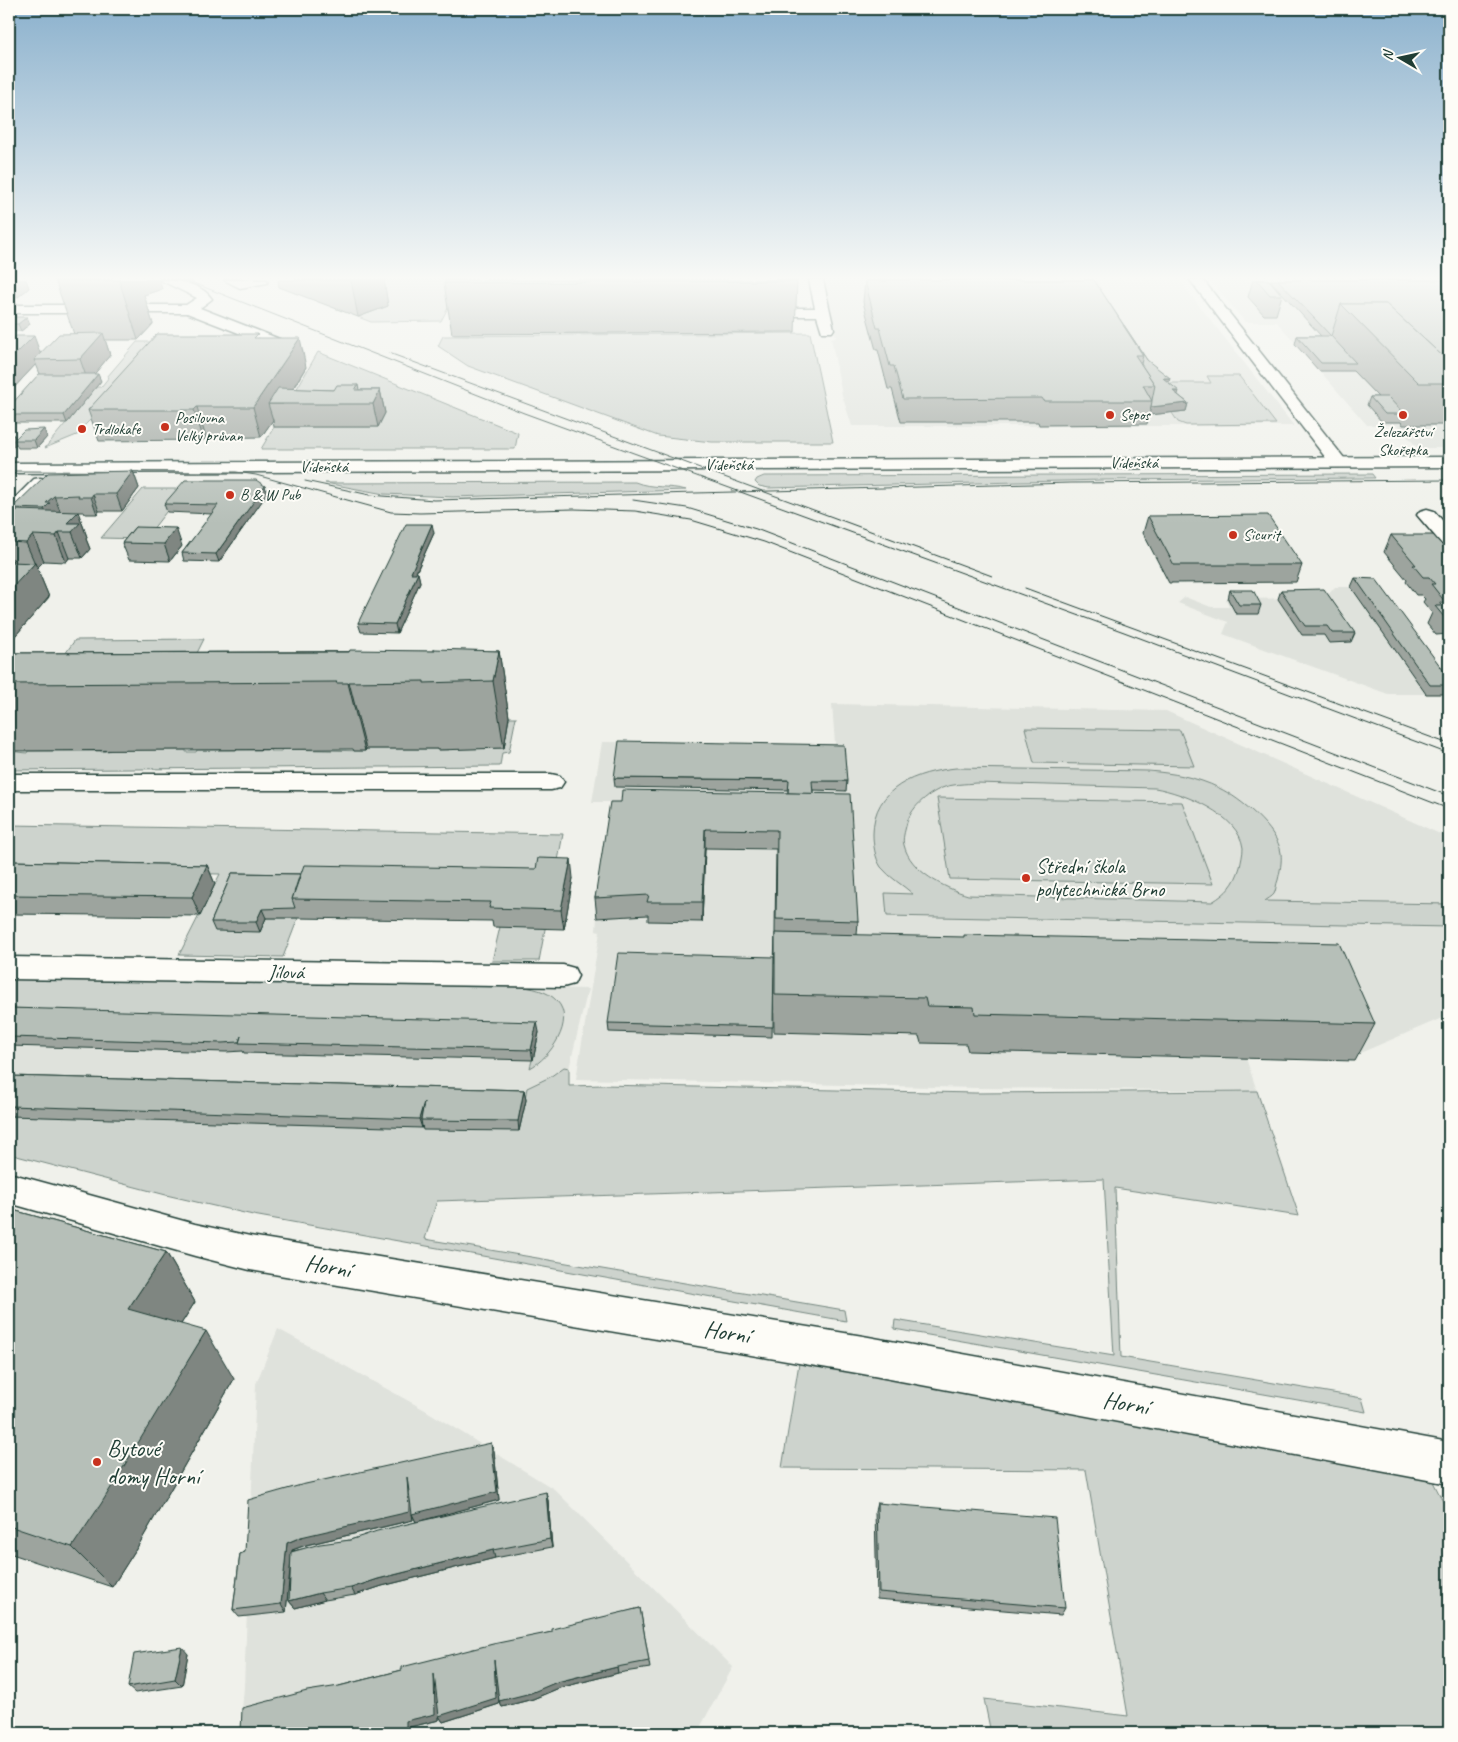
<svg xmlns="http://www.w3.org/2000/svg" width="1458" height="1742" font-family="Caveat,sans-serif">
  <style>
    .built { fill: #dfe2dc }
    .green { fill: #cdd3cd; stroke: #768880; fill-rule: evenodd }
    .lines { fill: none; stroke-linecap: round; stroke-linejoin: round }
    .street-casing { stroke: #1f3d34; stroke-width: 3 }
    .secondary-casing { stroke: #1f3d34; stroke-width: 3 }
    .street { fill: #fdfcf7; fill-rule: evenodd }
    .secondary { fill: #fdfcf7; fill-rule: evenodd }
    .tram { stroke: #1f3d34; stroke-width: 1 }
    .wall { fill: #9da49e; stroke: #1f3d34; fill-rule: evenodd }
    .shaded-wall { fill: #7f8681; stroke: #1f3d34 }
    .building { fill: #b6bfb8; stroke: #1f3d34 }
    .poi-dot { fill: #c8321e; stroke: #fdfcf7; stroke-width: 2 }
    .labels { text-anchor: middle; dominant-baseline: central; stroke-width: 4; stroke-linejoin: round; paint-order: stroke }
    .far-poi-label { font-size: 16px; fill: #1f3d34; stroke: #fdfcf7; text-anchor: start }
    .far-street-label { font-size: 16px; fill: #1f3d34; stroke: #fdfcf7 }
    .poi-label { font-size: 20px; fill: #1f3d34; stroke: #fdfcf7; text-anchor: start }
    .street-label { font-size: 20px; fill: #1f3d34; stroke: #fdfcf7 }
    .near-street-label { font-size: 24px; fill: #1f3d34; stroke: #fdfcf7 }
    .near-poi-label { font-size: 24px; fill: #1f3d34; stroke: #fdfcf7; text-anchor: start }
  </style>
  <rect width="100%" height="100%" fill="#f0f1eb"/>
  <filter id="ink" filterUnits="userSpaceOnUse"><feTurbulence type="fractalNoise" baseFrequency=".02" numOctaves="2"/><feDisplacementMap in="SourceGraphic" scale="10" xChannelSelector="R" yChannelSelector="G"/><feConvolveMatrix kernelMatrix="1 2 1 2 8 2 1 2 1" color-interpolation-filters="sRGB"/></filter>
  <g filter="url(#ink)">
    <g class="built">
      <polygon points="823,280 1179,280 1294,426 852,426 842,395 831,338 836,337"/>
      <polygon points="1210,280 1449,280 1449,448 1418,448 1397,425 1367,425 1277,322 1245,322"/>
      <polygon points="1335,587 1375,587 1449,694 1388,694 1223,634 1228,622 1178,603 1185,597 1211,607 1229,607 1226,599 1321,598 1326,597"/>
      <polygon points="832,704 1166,711 1449,838 1449,1015 1353,1056 1246,1058 1257,1091 977,1088 576,1079 600,932 596,931 597,918 615,802 592,802 602,742 835,744"/>
      <polygon points="9,975 588,989 547,1161 9,1142"/>
      <polygon points="278,1329 425,1410 554,1489 733,1667 697,1733 240,1733 244,1687 256,1384"/>
    </g>
    <g class="green">
      <polygon points="338,280 463,280 441,321 371,322 358,317 388,306"/>
      <polygon points="810,333 833,442 712,442 658,436 468,366 438,346 443,336"/>
      <polygon points="137,342 154,342 99,411 79,431 84,432 45,448 96,387 101,387 109,377 107,377"/>
      <polygon points="318,352 518,433 515,449 261,449 274,427 378,427 384,414 284,411"/>
      <polygon points="1207,376 1239,376 1276,424 1186,425 1178,422 1172,413 1177,404 1166,386 1171,383 1211,383"/>
      <polygon points="1372,474 1375,478 1104,480 769,488 759,486 755,482 757,479 764,476"/>
      <path d="M635,482C652,489 669,485 686,490L452,497L384,494L325,483Z"/>
      <polygon points="143,489 184,489 145,539 101,538"/>
      <polygon points="204,639 183,681 45,682 75,640"/>
      <polygon points="509,717 516,717 509,752 502,753 500,766 9,770 9,751 27,753 28,751 101,751 101,752 113,750 186,750 186,752 196,752 197,750 271,750 270,751 281,751 282,749 365,751 366,749 438,749 438,750 449,750 450,748 503,748"/>
      <polygon points="1025,728 1180,730 1194,766 1034,763"/>
      <path d="M956,768L1148,771C1172,773 1197,777 1219,788C1240,798 1278,829 1281,853C1282,862 1280,871 1278,880C1276,884 1276,891 1274,894C1272,897 1267,899 1265,901L1449,904V927L887,916L885,893L913,894C903,885 890,878 881,867C875,858 873,844 873,834C873,787 917,772 956,768ZM976,783L1155,788C1183,793 1239,814 1243,848C1243,854 1241,862 1240,867C1235,884 1227,893 1212,902L968,895C944,888 910,871 904,845C902,839 905,831 906,826C910,808 926,795 942,788C951,784 966,784 976,783Z"/>
      <polygon points="937,798 1182,802 1213,884 950,879"/>
      <polygon points="9,825 563,834 539,961 492,961 500,927 538,889 236,883 259,932 266,918 298,918 283,957 179,955 220,874 162,873 9,876"/>
      <path d="M9,978L518,986C531,988 547,990 557,1001C576,1021 550,1058 530,1068L539,1033L9,1018Z"/>
      <polygon points="564,1067 569,1068 569,1086 603,1085 975,1093 1257,1091 1299,1216 1115,1188 1121,1357 1362,1398 1366,1412 894,1329 895,1320 1114,1356 1104,1179 437,1201 425,1239 844,1310 846,1321 253,1215 166,1195 9,1154 9,1115 519,1129 527,1088 550,1077"/>
      <polygon points="800,1357 1427,1470 1449,1513 1449,1733 991,1733 984,1699 1128,1716 1086,1470 782,1468"/>
    </g>
    <g class="lines">
      <g class="street-casing">
        <g id="street">
          <path d="M160,280C177,280 201,283 212,299L200,308L295,345L298,348L295,351H285L187,313H9V305H186L197,298Z"/>
          <polygon points="224,280 268,280 267,283 240,288"/>
          <polygon points="809,280 823,280 834,329 832,332 822,332 817,316 760,316 755,315 753,312 755,309 760,308 815,308"/>
          <polygon points="1190,280 1203,280 1344,458 1347,462 1344,466 1338,467 1332,466"/>
          <polygon points="40,478 46,479 49,483 46,487 16,518 9,520 9,504 34,479"/>
          <polygon points="1427,509 1434,511 1449,528 1449,546 1442,544 1417,515 1420,511"/>
          <polygon points="9,774 551,774 560,776 564,782 560,788 551,790 9,790"/>
          <polygon points="9,957 563,965 574,968 578,976 574,984 563,987 9,979"/>
          <polygon points="9,1173 195,1224 250,1236 863,1336 1449,1442 1449,1484 863,1374 250,1270 195,1256 9,1203"/>
        </g>
      </g>
      <g class="secondary-casing">
        <polygon id="secondary" points="1449,457 1449,467 9,473 9,463"/>
      </g>
      <use href="#street" class="street"/>
      <use href="#secondary" class="secondary"/>
      <g class="tram">
        <polyline points="186,280 524,413 1124,632 1449,754"/>
        <polyline points="389,353 992,576"/>
        <polyline points="9,471 236,472 256,475 391,512 420,513 574,509 635,511 691,520 764,542 1449,809"/>
        <polyline points="305,481 370,495 434,500 1070,483 1449,480"/>
        <polyline points="633,500 687,508 756,529 1449,796"/>
        <polyline points="1025,588 1449,744"/>
      </g>
    </g>
    <g class="wall">
      <polygon points="9,280 26,280 29,288 18,297 9,297"/>
      <polygon points="55,280 159,280 162,289 144,295 153,324 138,340 105,340 110,355 94,374 101,381 67,423 9,423 9,407 40,374 36,364 9,393 9,317 30,324 21,331 11,331 14,339 41,353 74,334"/>
      <polygon points="278,280 384,280 388,306 358,317 279,287"/>
      <polygon points="797,280 795,332 452,334 444,283"/>
      <polygon points="880,280 1094,280 1147,360 1169,383 1178,395 1188,403 1186,411 1149,415 1147,424 1039,425 1038,422 901,422 892,389 888,389 878,350 876,350 863,302 865,281 880,281"/>
      <polygon points="1253,280 1269,280 1282,295 1276,315 1264,315 1248,297"/>
      <polygon points="1270,280 1449,280 1449,425 1403,425 1401,422 1382,422 1367,405 1370,397 1378,397 1353,371 1319,371 1295,344 1297,336 1321,336"/>
      <polygon points="259,338 306,367 293,389 334,390 358,385 359,390 380,390 385,413 378,427 274,427 273,420 261,437 206,438 204,440 99,441 88,410"/>
      <polygon points="9,435 14,435 15,439 47,437 37,448 18,448 16,444 12,448 9,448"/>
      <polygon points="133,471 139,488 122,511 99,511 97,514 85,514 84,512 78,512 87,537 86,539 90,549 82,558 69,558 66,562 44,561 37,568 49,597 9,643 9,518 14,513 12,508"/>
      <polygon points="265,486 267,494 219,562 184,561 182,553 212,514 167,512 164,504"/>
      <polygon points="1148,516 1302,565 1296,582 1169,583 1143,533"/>
      <polygon points="135,527 182,546 170,561 129,560 122,543"/>
      <polygon points="434,533 416,573 418,573 420,582 397,633 361,632 358,623"/>
      <polygon points="1391,535 1449,553 1449,634 1436,635 1427,624 1432,613 1423,602 1425,599 1421,595 1416,595 1406,582 1407,580 1384,552"/>
      <polygon points="1355,578 1449,678 1449,694 1426,694 1351,587"/>
      <polygon points="1230,590 1261,605 1258,614 1236,614 1228,599"/>
      <polygon points="1281,590 1355,633 1351,642 1329,643 1324,635 1302,635 1278,599"/>
      <polygon points="499,651 509,717 504,748 437,750 437,749 366,749 365,751 354,751 353,749 9,751 9,653"/>
      <polygon points="614,778 847,781 846,791 813,790 813,794 858,921 857,935 1375,1024 1355,1061 968,1051 966,1044 921,1043 919,1036 774,1032 773,977 772,1037 609,1032 608,1023 774,964 775,933 776,849 705,848 702,922 648,921 648,915 597,918 595,898 621,802 788,793 788,790 615,787"/>
      <polygon points="9,861 207,865 215,884 200,916 9,914"/>
      <polygon points="232,873 573,878 564,929 493,927 492,921 298,918 266,918 260,932 215,931 211,922"/>
      <polygon points="9,1008 539,1032 533,1060 244,1053 243,1051 226,1052 9,1046"/>
      <polygon points="9,1076 524,1090 526,1100 519,1131 423,1130 422,1126 422,1128 9,1116"/>
      <polygon points="9,1209 166,1252 195,1302 181,1324 234,1379 138,1546 112,1587 9,1553"/>
      <path d="M491,1443L494,1451L499,1500L422,1520L548,1500L552,1547L495,1558L382,1586L355,1595L325,1600L295,1608L289,1601L290,1568L286,1612L239,1617L233,1610L240,1554ZM412,1514L416,1522L350,1540L292,1551V1550L306,1545L413,1520Z"/>
      <polygon points="877,1503 1065,1608 1061,1615 877,1599 875,1511"/>
      <polygon points="640,1608 650,1668 618,1673 559,1688 533,1699 502,1707 499,1701 498,1694 499,1704 443,1722 439,1716 439,1720 410,1727 410,1733 339,1686 552,1632"/>
      <polygon points="188,1654 182,1686 135,1693 128,1687"/>
    </g>
    <g class="shaded-wall">
      <polygon points="12,280 26,280 29,288 18,297"/>
      <polygon points="119,280 159,280 162,289 144,295 153,324 138,340"/>
      <polygon points="351,280 384,280 388,306 358,317"/>
      <polygon points="27,317 30,324 21,331 18,324"/>
      <polygon points="9,326 18,352 34,336 42,358 34,360 36,364 9,393"/>
      <polygon points="103,333 110,355 88,382 80,359"/>
      <polygon points="300,338 306,367 283,404 268,404 273,420 261,437 253,407"/>
      <polygon points="98,374 101,381 67,423 64,415"/>
      <polygon points="1163,378 1170,378 1168,386"/>
      <polygon points="380,390 385,413 378,427 373,404"/>
      <polygon points="1173,391 1179,391 1177,398"/>
      <polygon points="1188,403 1186,411 1149,415 1151,407"/>
      <polygon points="197,407 206,438 204,440 194,410"/>
      <polygon points="44,429 47,437 37,448 34,440"/>
      <polygon points="14,435 16,440 14,440 16,444 12,448 9,440"/>
      <polygon points="133,471 139,488 122,511 116,494"/>
      <polygon points="9,478 14,490 9,494"/>
      <polygon points="265,486 267,494 219,562 216,554"/>
      <polygon points="93,494 99,511 97,514 91,497"/>
      <polygon points="54,496 61,513 51,526 44,509 46,503"/>
      <polygon points="78,512 87,537 86,539 90,549 82,558 72,532 67,523"/>
      <polygon points="432,524 434,533 412,581 411,573"/>
      <polygon points="176,528 182,546 170,561 164,544"/>
      <polygon points="59,532 69,558 66,562 56,536"/>
      <polygon points="33,535 44,561 37,568 26,543"/>
      <polygon points="14,559 22,577 35,563 49,597 9,643 9,591 11,562"/>
      <polygon points="418,573 420,582 397,633 395,624"/>
      <polygon points="499,651 509,717 504,748 493,681"/>
      <polygon points="349,682 366,749 365,751 348,683"/>
      <polygon points="705,829 705,848 702,922 702,902"/>
      <polygon points="571,859 573,878 564,929 561,910"/>
      <polygon points="207,865 215,884 200,916 192,897"/>
      <polygon points="262,909 266,918 260,932 256,922"/>
      <polygon points="537,1022 539,1032 533,1060 531,1050"/>
      <polygon points="524,1090 526,1100 519,1131 518,1121"/>
      <polygon points="424,1102 421,1120 422,1126 422,1128 419,1119"/>
      <polygon points="166,1252 195,1302 160,1357 128,1309"/>
      <polygon points="206,1331 234,1379 138,1546 112,1587 72,1547"/>
      <polygon points="491,1443 494,1451 499,1500 416,1522 412,1514 413,1520 306,1545 292,1550 286,1612 281,1604 287,1543 301,1537 407,1477"/>
      <polygon points="546,1492 548,1500 552,1547 550,1539"/>
      <polygon points="493,1550 495,1558 382,1586 355,1595 351,1588 378,1579"/>
      <polygon points="320,1593 325,1600 295,1608 289,1601"/>
      <polygon points="182,1647 188,1654 182,1686 175,1679"/>
      <polygon points="494,1660 497,1667 499,1704 443,1722 439,1716 439,1720 410,1727 410,1733 385,1733 406,1721 434,1674"/>
      <polygon points="617,1667 618,1673 559,1688 533,1699 502,1707 499,1701 557,1682"/>
    </g>
    <g class="building">
      <polygon points="446,280 797,280 797,281 444,283"/>
      <polygon points="887,280 1094,280 1143,355 1135,355 1155,385 1143,385 1152,401 1044,401 1042,398 903,399 894,366 890,366 880,328 877,328 865,281 887,281"/>
      <polygon points="1257,280 1269,280 1282,295 1270,295"/>
      <polygon points="1278,280 1449,280 1449,362 1386,304 1341,304 1331,336 1356,363 1321,363 1297,336 1331,336"/>
      <polygon points="1341,304 1386,304 1449,362 1449,383 1419,383"/>
      <polygon points="9,317 27,317 18,324 9,324"/>
      <polygon points="1123,325 1124,325 1147,360 1170,378 1163,378 1179,391 1173,391 1188,403 1151,407 1152,401 1152,400 1155,385 1141,364 1143,355"/>
      <polygon points="103,333 80,359 34,360 59,334"/>
      <polygon points="157,334 258,334 254,338 300,338 253,407 197,407 194,410 88,410"/>
      <polygon points="16,336 34,336 9,361 9,343"/>
      <polygon points="39,374 98,374 64,415 9,415 9,407"/>
      <polygon points="337,385 358,385 355,390 380,390 373,404 268,404 278,388 334,390"/>
      <polygon points="1370,397 1388,397 1404,414 1385,414"/>
      <polygon points="44,429 34,440 14,440 24,430"/>
      <polygon points="9,435 14,435 9,440"/>
      <polygon points="133,471 116,494 93,494 91,497 78,497 79,495 54,496 46,503 50,503 44,509 12,508 48,473"/>
      <polygon points="185,480 256,480 265,486 216,554 182,553 218,505 164,504"/>
      <polygon points="17,510 78,512 67,523 80,523 72,532 59,532 56,536 33,535 26,543 9,542 9,518"/>
      <polygon points="1268,515 1302,565 1174,565 1148,516"/>
      <polygon points="406,524 432,524 411,573 418,573 395,624 358,623"/>
      <polygon points="135,527 176,528 164,544 122,543"/>
      <polygon points="1391,535 1433,535 1449,553 1449,616 1444,617 1435,606 1442,606 1439,603 1446,603 1431,584 1435,584 1429,577 1423,577 1413,565 1416,565"/>
      <polygon points="9,559 14,559 11,562 35,563 9,591"/>
      <polygon points="1355,578 1376,579 1449,678 1449,685 1430,685"/>
      <polygon points="1324,589 1355,633 1332,633 1327,626 1305,626 1281,590"/>
      <polygon points="1230,590 1253,590 1261,605 1239,605"/>
      <polygon points="434,649 499,651 493,681 424,683 424,681 349,682 348,683 336,683 337,682 9,684 9,653 349,652 350,650 434,651"/>
      <polygon points="619,741 844,745 847,781 812,781 813,794 788,793 789,780 614,778"/>
      <polygon points="622,790 850,794 858,921 776,919 777,830 705,829 702,902 647,902 649,895 595,898 610,802 621,802"/>
      <polygon points="538,858 571,859 561,910 489,908 491,902 292,899 304,865 536,869"/>
      <polygon points="9,861 207,865 192,897 9,895"/>
      <polygon points="232,873 300,874 292,899 295,908 262,909 256,922 211,922"/>
      <polygon points="775,933 964,937 964,935 1339,943 1375,1024 975,1014 974,1007 927,1006 925,998 775,995"/>
      <polygon points="618,953 774,957 773,1027 608,1023"/>
      <polygon points="9,1008 537,1022 531,1050 239,1043 241,1036 239,1042 222,1043 9,1037"/>
      <polygon points="9,1076 524,1090 518,1121 421,1120 424,1102 419,1119 9,1106"/>
      <polygon points="9,1209 166,1252 128,1309 206,1331 101,1504 72,1547 9,1526"/>
      <polygon points="491,1443 497,1492 412,1514 407,1477 409,1512 301,1537 287,1543 281,1604 233,1610 240,1554 245,1552 248,1500 301,1485"/>
      <polygon points="546,1492 550,1539 493,1550 378,1579 351,1588 320,1593 289,1601 291,1552 320,1544 350,1540 377,1531"/>
      <polygon points="877,1503 1055,1518 1065,1608 879,1592"/>
      <polygon points="640,1608 649,1661 617,1667 557,1682 531,1693 499,1701 494,1660 496,1698 439,1716 434,1674 435,1714 406,1721 406,1727 385,1733 241,1733 242,1708 307,1691 339,1686 402,1670 402,1667 493,1644 552,1632 552,1629"/>
      <polygon points="182,1647 175,1679 128,1687 134,1654"/>
    </g>
  </g>
  <linearGradient id="sky" x2="0" y2="1"><stop stop-color="#8bb1cd"/><stop offset="0.53" stop-color="#f8f9f6"/><stop offset="1" stop-color="#f8f9f6" stop-opacity="0"/></linearGradient>
  <rect width="1458" height="524" fill="url(#sky)"/>
  <g class="poi-dot">
    <circle cx="1110" cy="415" r="5"/>
    <circle cx="1403" cy="415" r="5"/>
    <circle cx="165" cy="427" r="5"/>
    <circle cx="82" cy="429" r="5"/>
    <circle cx="230" cy="495" r="5"/>
    <circle cx="1233" cy="535" r="5"/>
    <circle cx="1026" cy="878" r="5"/>
    <circle cx="97" cy="1462" r="5"/>
  </g>
  <g class="labels">
    <g class="far-poi-label">
      <text x="1120" y="415">Sepos</text>
      <text x="175" y="418">Posilovna<tspan x="175" dy="18">Velký průvan</tspan></text>
      <text x="92" y="429">Trdlokafe</text>
      <text x="1403" y="432" text-anchor="middle">Železářství<tspan x="1403" dy="18">Skořepka</tspan></text>
      <text x="240" y="495">B &amp; W Pub</text>
      <text x="1243" y="535">Sicurit</text>
    </g>
    <g class="far-street-label">
      <text x="1134" y="463">Vídeňská</text>
      <text x="729" y="465">Vídeňská</text>
      <text x="324" y="467">Vídeňská</text>
    </g>
    <g class="poi-label">
      <text x="1036" y="866">Střední škola<tspan x="1036" dy="23">polytechnická Brno</tspan></text>
    </g>
    <g class="street-label">
      <text transform="translate(286 972) rotate(1)">Jílová</text>
    </g>
    <g class="near-street-label">
      <text transform="translate(328 1266) rotate(10)">Horní</text>
      <text transform="translate(727 1332) rotate(9)">Horní</text>
      <text transform="translate(1126 1403) rotate(10)">Horní</text>
    </g>
    <g class="near-poi-label">
      <text x="107" y="1448">Bytové<tspan x="107" dy="28">domy Horní</tspan></text>
    </g>
  </g>
  <rect width="1458" height="1742" fill="none" stroke="#fdfcf7" stroke-width="30"/>
  <rect x="15" y="15" width="1428" height="1712" fill="none" stroke="#1f3d34" stroke-width="2" filter="url(#ink)"/>
  <g transform="translate(1400 58) rotate(279)" stroke="#fdfcf7" stroke-width="4" paint-order="stroke">
  <path d="M0-4L9 19L0 12L-9 19Z" fill="#1f3d34"/>
  <text y="-8" font-size="14" font-weight="bold" text-anchor="middle" fill="#1f3d34">N</text>
  </g>
</svg>
